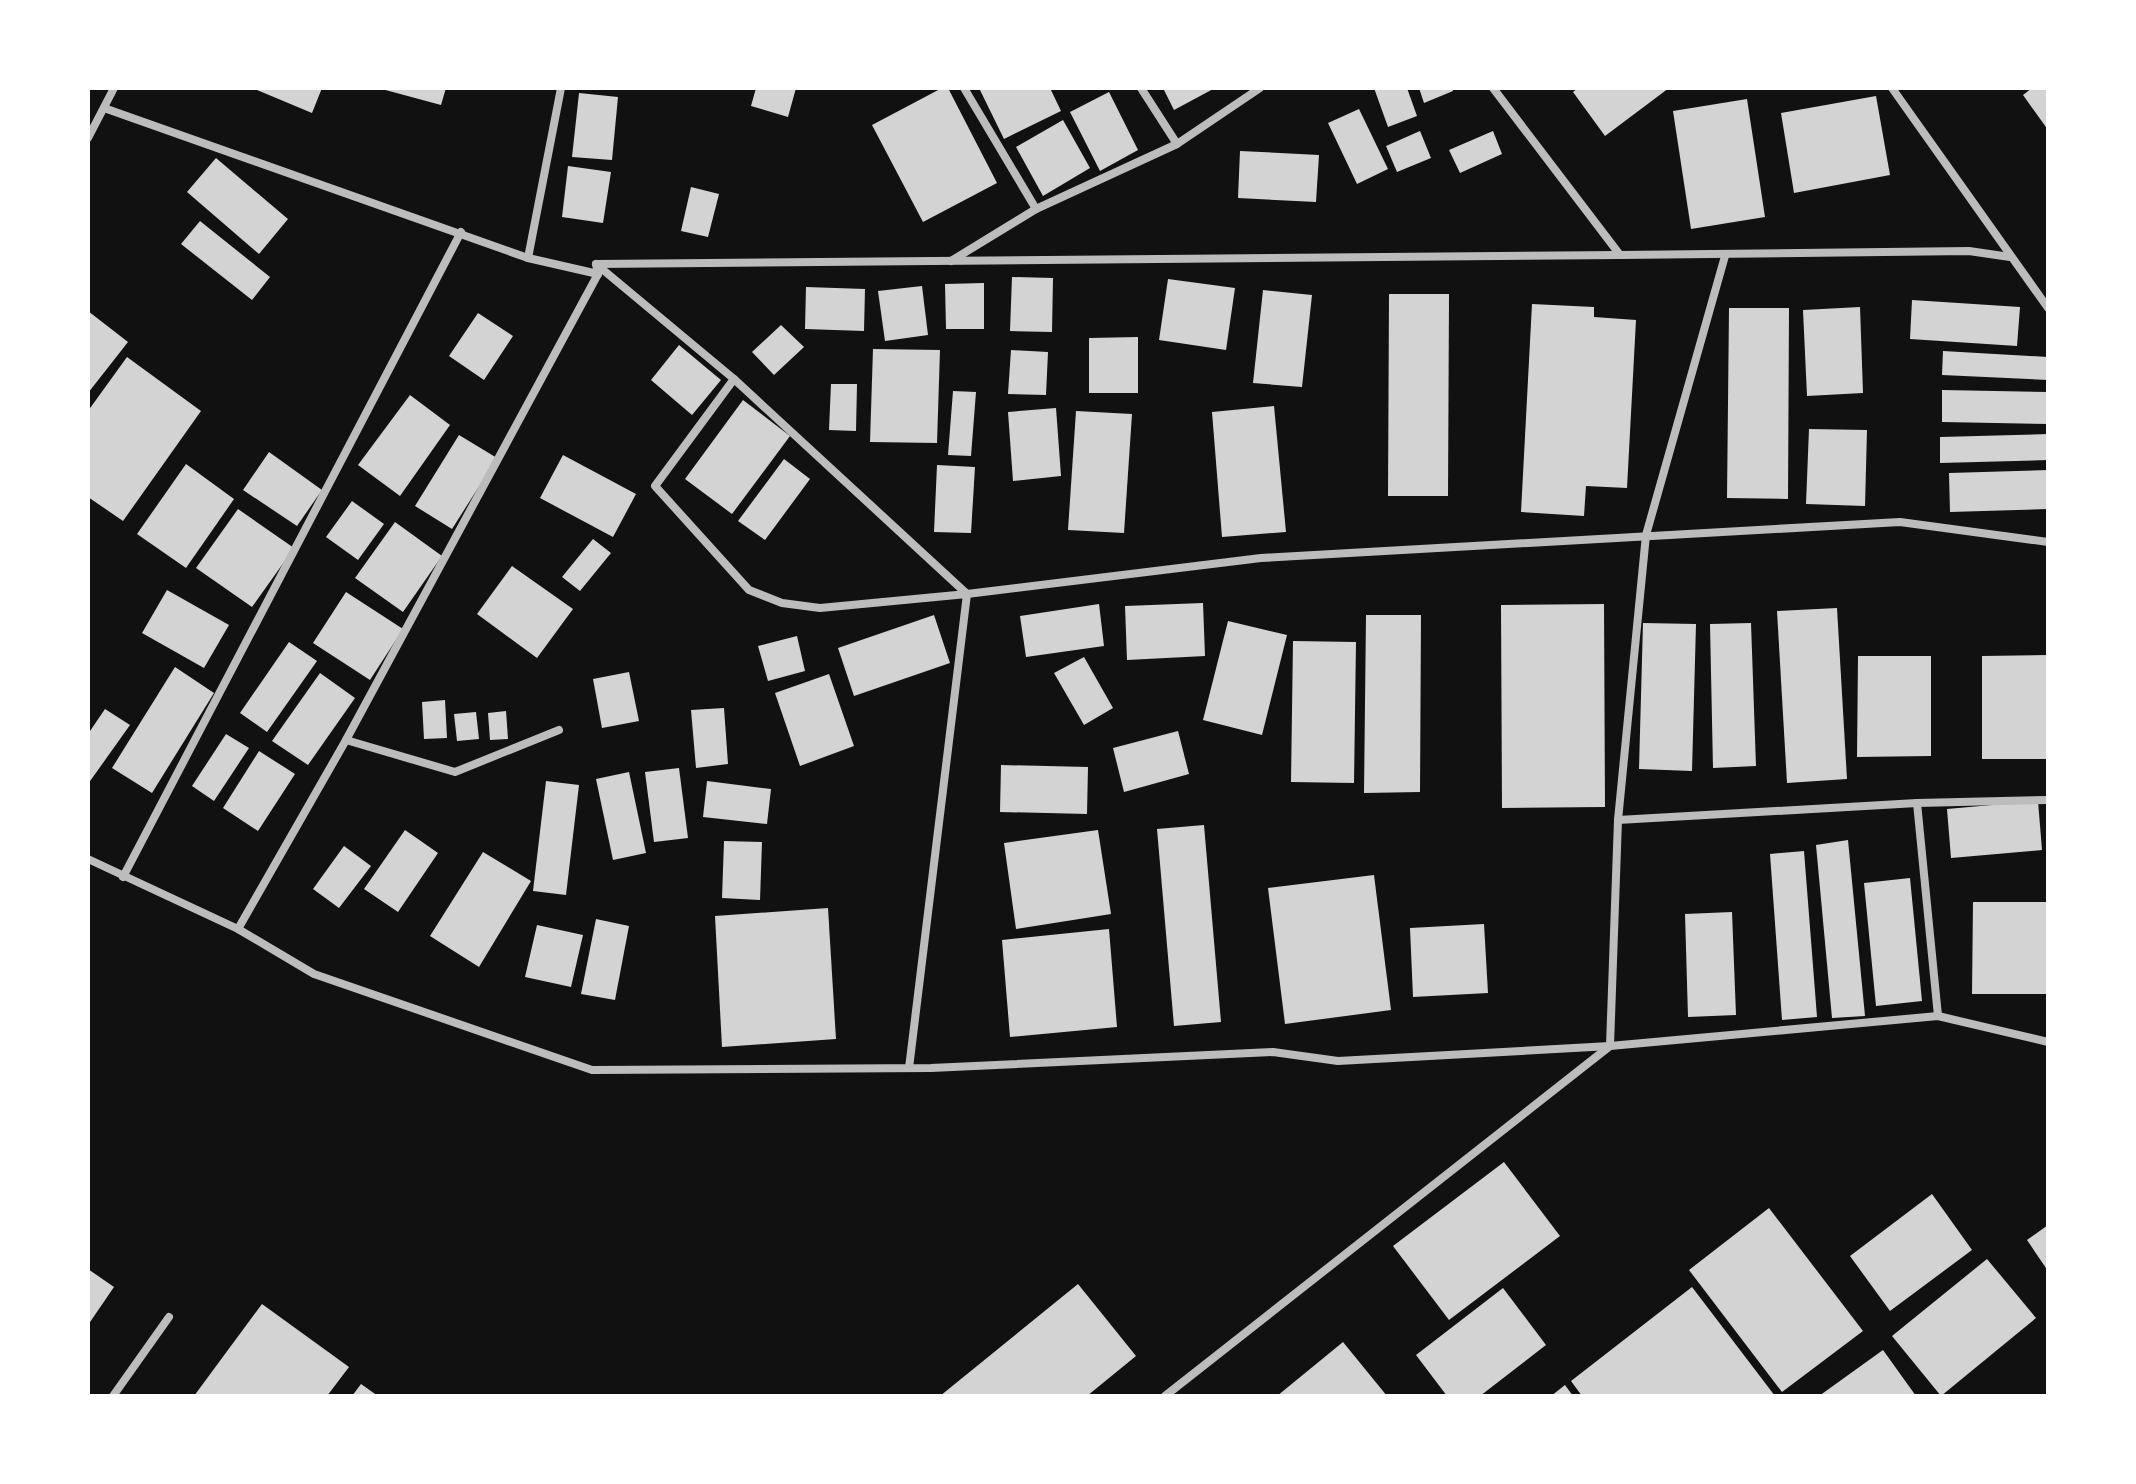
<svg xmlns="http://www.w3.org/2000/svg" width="2136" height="1484" font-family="Mulish,sans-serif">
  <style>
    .building { fill: #d3d3d3 }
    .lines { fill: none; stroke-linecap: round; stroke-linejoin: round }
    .minor { stroke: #bcbcbc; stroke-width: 8 }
  </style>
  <rect width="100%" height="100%" fill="#111"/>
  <g class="building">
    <polygon points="252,88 322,88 312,113"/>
    <polygon points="378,88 446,88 441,105"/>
    <polygon points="756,88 796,88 788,117 751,106"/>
    <polygon points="942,88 948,88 997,183 923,222 872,125"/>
    <polygon points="979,88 1050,88 1061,111 1004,139"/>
    <polygon points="1163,88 1215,88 1174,110"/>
    <polygon points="1374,88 1407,88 1417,116 1388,127"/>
    <polygon points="1419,88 1452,88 1453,91 1424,103"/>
    <polygon points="1578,88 1669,88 1605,136 1573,92"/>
    <polygon points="2032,88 2048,88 2048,130 2023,95"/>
    <polygon points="1109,92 1138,150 1100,171 1070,112"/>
    <polygon points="579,93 618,97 612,160 572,157"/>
    <polygon points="1876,96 1890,175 1794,193 1781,113"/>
    <polygon points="1747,99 1765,217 1691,229 1673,111"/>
    <polygon points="1359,109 1388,169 1357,184 1328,123"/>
    <polygon points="1063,120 1090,168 1043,196 1016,147"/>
    <polygon points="1420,131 1431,158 1397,172 1386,146"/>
    <polygon points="1493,131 1502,154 1460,173 1449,150"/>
    <polygon points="1240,151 1319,155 1316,202 1238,198"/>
    <polygon points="216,158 288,219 259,254 187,192"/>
    <polygon points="568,166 611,172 603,223 562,217"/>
    <polygon points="691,187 719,194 708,237 681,231"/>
    <polygon points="200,221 270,277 252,300 181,244"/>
    <polygon points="1012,277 1053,278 1052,332 1010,331"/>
    <polygon points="1168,279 1235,288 1226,350 1159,340"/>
    <polygon points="984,283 984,329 946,329 945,284"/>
    <polygon points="922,286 928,335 885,341 878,291"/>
    <polygon points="806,287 865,289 864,331 805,329"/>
    <polygon points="1263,290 1312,295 1302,387 1253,383"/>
    <polygon points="1389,294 1449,294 1448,496 1388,496"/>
    <polygon points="1912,300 2020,307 2017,346 1910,339"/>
    <polygon points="1532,304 1594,307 1594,317 1636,320 1627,488 1586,486 1584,516 1521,512"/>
    <polygon points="1860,307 1863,393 1807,396 1803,310"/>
    <polygon points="1729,308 1789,308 1788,499 1727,498"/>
    <polygon points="88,311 128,342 88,393"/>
    <polygon points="478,313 513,336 484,380 449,356"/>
    <polygon points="781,325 804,347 774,375 752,352"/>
    <polygon points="1138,337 1138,393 1089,393 1089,338"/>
    <polygon points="679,345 721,380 692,415 651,380"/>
    <polygon points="873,349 940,350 937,443 870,442"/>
    <polygon points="1011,350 1048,352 1046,395 1008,394"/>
    <polygon points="1943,351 2048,357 2048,380 1942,375"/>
    <polygon points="127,357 201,411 123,521 88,497 88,411"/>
    <polygon points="831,384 857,384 856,431 829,430"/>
    <polygon points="1942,390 2048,392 2048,424 1942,422"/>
    <polygon points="953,391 976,392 971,456 948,455"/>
    <polygon points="410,395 450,425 400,496 358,465"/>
    <polygon points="743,400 790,436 732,514 685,479"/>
    <polygon points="1274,406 1286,532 1222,537 1212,412"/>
    <polygon points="1056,408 1061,476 1013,481 1008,412"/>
    <polygon points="1076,411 1132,414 1124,533 1068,530"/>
    <polygon points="1809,429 1867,430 1865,506 1806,504"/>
    <polygon points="2048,434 2048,460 1940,463 1940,437"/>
    <polygon points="459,435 497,458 452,529 415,506"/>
    <polygon points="269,452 322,490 297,526 243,490"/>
    <polygon points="563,455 636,494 613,537 540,498"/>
    <polygon points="784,459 810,479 765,540 738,521"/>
    <polygon points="186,464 234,499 186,568 137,534"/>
    <polygon points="937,465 975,467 971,533 934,532"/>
    <polygon points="2048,470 2048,509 1950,512 1949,473"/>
    <polygon points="352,501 384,524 358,560 326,537"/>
    <polygon points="238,509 294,548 252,607 196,568"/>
    <polygon points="395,522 442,556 403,612 355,578"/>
    <polygon points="593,539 611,553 580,591 562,577"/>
    <polygon points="512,566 573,609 537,658 477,614"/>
    <polygon points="167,590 229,625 204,668 142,633"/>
    <polygon points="346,592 403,629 370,680 313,643"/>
    <polygon points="1203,603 1205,656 1127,660 1125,606"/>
    <polygon points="1099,604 1104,646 1026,657 1020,616"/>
    <polygon points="1604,604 1605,807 1502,808 1501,605"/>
    <polygon points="1837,608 1847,779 1787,783 1777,611"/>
    <polygon points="934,615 950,663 854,696 838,648"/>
    <polygon points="1366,615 1421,615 1420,792 1364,793"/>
    <polygon points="1228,621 1287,635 1262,735 1203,720"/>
    <polygon points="1643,623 1696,624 1692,771 1639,769"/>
    <polygon points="1751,623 1756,766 1713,768 1710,624"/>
    <polygon points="797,636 805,671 768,681 758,646"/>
    <polygon points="1293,641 1356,642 1354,783 1291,782"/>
    <polygon points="289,642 317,661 267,732 240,713"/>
    <polygon points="2048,655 2048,759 1982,759 1982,656"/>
    <polygon points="1858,656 1931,656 1931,756 1857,757"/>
    <polygon points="1084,657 1113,708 1084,725 1054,673"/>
    <polygon points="175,667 214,693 152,793 112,768"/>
    <polygon points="629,672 639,721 602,728 593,679"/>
    <polygon points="320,673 355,698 308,765 272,741"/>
    <polygon points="829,674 854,746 800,766 775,693"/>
    <polygon points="445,700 447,738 424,739 422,702"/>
    <polygon points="724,708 728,764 696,768 691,710"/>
    <polygon points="105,709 130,725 88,784 88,734"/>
    <polygon points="506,711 508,739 490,740 488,713"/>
    <polygon points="476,712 479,739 457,741 454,714"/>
    <polygon points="1178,731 1189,774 1124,792 1113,748"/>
    <polygon points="226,734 249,748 214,801 192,786"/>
    <polygon points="259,751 295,774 258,831 223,808"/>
    <polygon points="1001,765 1088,767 1087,814 1000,812"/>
    <polygon points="679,768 688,838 654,842 645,772"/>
    <polygon points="629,772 646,853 613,860 596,779"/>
    <polygon points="546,781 579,785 566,895 533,891"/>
    <polygon points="707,781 771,789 767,824 703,817"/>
    <polygon points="2038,801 2042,850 1951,858 1947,809"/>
    <polygon points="1204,825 1221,1022 1174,1026 1157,829"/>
    <polygon points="405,830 438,853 398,912 364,889"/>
    <polygon points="1098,830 1111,914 1016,929 1004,843"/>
    <polygon points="1848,840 1865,1016 1832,1018 1816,845"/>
    <polygon points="724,841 762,842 760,900 722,898"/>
    <polygon points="344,846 371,866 339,908 313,889"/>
    <polygon points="1804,851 1817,1017 1782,1020 1770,854"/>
    <polygon points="483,852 531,881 479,967 430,936"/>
    <polygon points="1374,875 1391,1010 1285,1024 1268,888"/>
    <polygon points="1910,878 1922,1001 1876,1006 1864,883"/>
    <polygon points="1973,902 2048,902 2048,994 1972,994"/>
    <polygon points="828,908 836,1039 722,1047 715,916"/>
    <polygon points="1732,912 1736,1015 1688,1017 1685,914"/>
    <polygon points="596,919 629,926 615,1000 581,994"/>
    <polygon points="1484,924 1488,993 1413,997 1410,928"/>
    <polygon points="537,925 583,935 571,987 525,977"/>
    <polygon points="1109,929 1117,1027 1010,1037 1002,940"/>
    <polygon points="1504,1162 1560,1236 1449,1320 1393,1246"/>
    <polygon points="1932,1194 1972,1250 1890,1311 1850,1256"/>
    <polygon points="1769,1208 1863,1331 1782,1392 1689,1270"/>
    <polygon points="2048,1225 2048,1271 2027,1240"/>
    <polygon points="1987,1259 2036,1318 1941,1396 1892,1336"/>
    <polygon points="88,1269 114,1287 88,1325"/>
    <polygon points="1078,1284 1136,1356 1087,1396 940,1396"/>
    <polygon points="1692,1287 1775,1396 1582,1396 1571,1381"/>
    <polygon points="1503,1288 1546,1345 1480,1396 1447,1396 1416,1355"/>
    <polygon points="262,1304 349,1367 327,1396 194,1396"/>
    <polygon points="1343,1342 1387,1396 1277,1396"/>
    <polygon points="1883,1350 1916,1396 1819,1396"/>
    <polygon points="361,1384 378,1396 352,1396"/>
    <polygon points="1565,1385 1573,1396 1551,1396"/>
  </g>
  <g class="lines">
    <g class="minor">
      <polyline points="964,88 1036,209"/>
      <polyline points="1141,88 1177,144"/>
      <polyline points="1493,88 1620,255 1969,251 2010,257"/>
      <polyline points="1892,88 2048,308"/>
      <polyline points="104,108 528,258 598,274 596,264 1620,255"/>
      <polyline points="88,138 114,88"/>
      <polyline points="528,258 561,88"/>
      <polyline points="951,261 1036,209 1177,144 1260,88"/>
      <polyline points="596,264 734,379 967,594 1261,558 1900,522 2048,542"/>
      <polyline points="734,379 655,486 749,590 782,603 820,608 967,594 909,1068"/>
      <polyline points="346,740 455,772 559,730"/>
      <polyline points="1917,803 1938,1016"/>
      <polyline points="1618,820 1917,803 2048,800"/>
      <polyline points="88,859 238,929 314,974 592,1070 931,1068 1273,1052 1338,1061 1610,1046 1938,1016 2048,1042"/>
      <polyline points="123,877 461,232"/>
      <polyline points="238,929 346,740 598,274"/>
      <polyline points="113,1396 169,1317"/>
      <polyline points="1165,1396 1610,1046 1618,820 1646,535 1725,256"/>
    </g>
  </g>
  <rect width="2136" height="1484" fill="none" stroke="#ffffff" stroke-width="180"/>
</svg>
